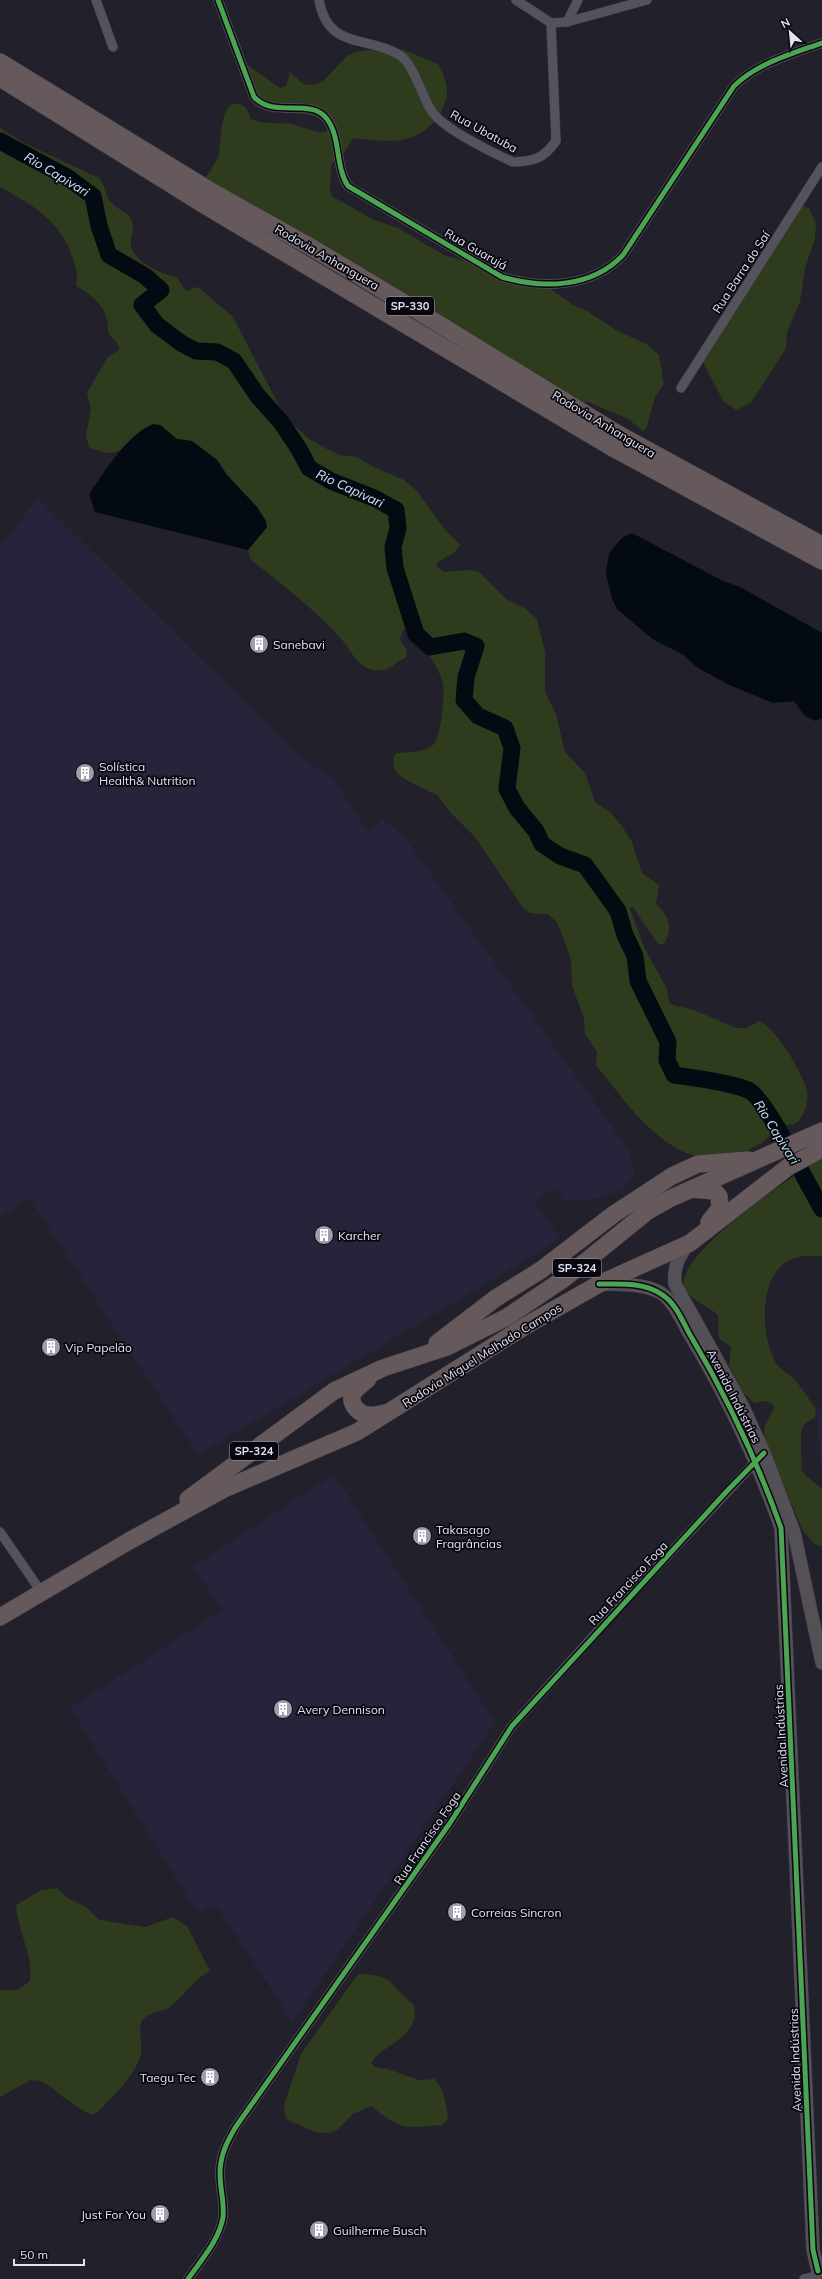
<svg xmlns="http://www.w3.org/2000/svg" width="822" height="2279" font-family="Mulish,sans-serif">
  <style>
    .built { fill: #26233a }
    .green { fill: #2e3b1c }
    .water { fill: #030a11 }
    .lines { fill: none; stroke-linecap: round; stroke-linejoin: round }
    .river { stroke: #030a11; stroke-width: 17 }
    .street-casing { stroke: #3f3d46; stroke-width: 10 }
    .secondary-casing { stroke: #3f3d46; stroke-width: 14 }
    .highway-casing { stroke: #3f3d46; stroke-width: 18 }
    .street { stroke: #54535c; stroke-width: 9 }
    .secondary { stroke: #545055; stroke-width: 13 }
    .highway { stroke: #65595b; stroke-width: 17 }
    .cycleway-casing { stroke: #080710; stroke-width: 8 }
    .cycleway { stroke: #4ca352; stroke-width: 5 }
    .labels { text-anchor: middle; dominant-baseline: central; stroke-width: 3.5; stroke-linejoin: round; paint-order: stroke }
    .shield { fill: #080710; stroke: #a1a0ad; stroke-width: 1 }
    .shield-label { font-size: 11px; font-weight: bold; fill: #e3e2f0 }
    .street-label { font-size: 12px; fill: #e3e2f0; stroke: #080710 }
    .poi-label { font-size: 12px; fill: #e3e2f0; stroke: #080710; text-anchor: start }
    .water-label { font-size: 13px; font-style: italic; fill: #c4e8f6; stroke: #080710 }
  </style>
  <rect width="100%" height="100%" fill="#22202a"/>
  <g class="built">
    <polygon points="38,498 300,756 334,779 368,832 383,820 404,836 630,1152 635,1173 624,1188 602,1198 565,1202 556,1188 534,1201 561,1239 198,1455 29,1198 0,1218 0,547"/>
    <polygon points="822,1408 822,1479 816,1409"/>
    <polygon points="334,1474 495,1722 293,2022 215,1904 198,1913 70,1708 222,1610 193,1567"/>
  </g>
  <g class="green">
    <path d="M388,49L404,50L438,64C443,73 447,82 447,93C445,116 424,137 401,140C386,142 368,140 353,138L345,152L334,161L331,168L330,190L332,196L372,219L398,228L444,255L478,265L500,277L548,287L573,305L587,311L616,330L648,345L659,355L664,384L655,397L646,429L643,431L628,419L588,402L581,403L205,179C209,172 215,164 218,157C222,146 218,92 243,106C248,109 249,114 251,119C264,125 277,122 291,124C303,126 315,135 327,131L330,127C315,105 280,121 261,103C255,97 248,72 245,63L280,88L286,86L290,72L303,84L313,85L323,81L347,56L358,51Z"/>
    <path d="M0,128L26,144L99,178C105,185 105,193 109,200C115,209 128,211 132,221C135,230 130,237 131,245C133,262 163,275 177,277L185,290L189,291L194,287L199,288L233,317L285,417L308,438L327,449L340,455L357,457L372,466L404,480L416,490L446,531L461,545L455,552L438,562L437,567L444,572L469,570L479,572L506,599L526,609L537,619L545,652V692L556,714L565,752L585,773L595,802L611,813L622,826L632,842L642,873L659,885L656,904C669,916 674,928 664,944H658L632,906L630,909L644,947L667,989L669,1002L673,1005L694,1010L736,1028H746L759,1021C776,1028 802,1072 807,1090C810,1101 802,1128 787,1125C780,1123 773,1114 768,1109C773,1135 775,1137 750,1149C680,1184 634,1112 596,1065L597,1052L585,1034L584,1018L572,986L571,959L557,922L547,914L530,913L523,908L475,837L450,812L437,795L406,780L398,774L394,768L393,758L396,753C407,752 426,753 434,744C441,735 445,695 443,684C441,670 417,634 404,628L400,639L407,651L406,658C392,662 391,675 370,669C356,665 350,648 341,639C314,609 283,585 251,560L248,550L267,527L257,507L227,475L217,460L192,441L177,439L160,425C155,426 149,426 145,428C120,443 125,463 89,447L86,435L91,409L87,393L107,358L119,350L118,344L108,333C110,310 94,296 76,286C78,274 76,267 72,256C59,219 32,205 0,187Z"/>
    <polygon points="794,203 809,208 816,223 815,239 805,268 800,302 787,332 786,348 751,403 736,410 723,401 701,358"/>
    <path d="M822,1159V1256C813,1256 803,1255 795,1258C757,1270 760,1335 776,1363C780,1370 789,1373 794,1379C802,1388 809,1399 816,1409L815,1418C811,1420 806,1422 804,1425C798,1431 803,1459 801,1469L805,1475L822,1489V1547L814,1544L803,1531L767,1447L764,1436L765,1425L775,1406L766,1401L754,1403L740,1389L729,1365L731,1346C711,1336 721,1333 718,1315C707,1305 689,1300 684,1286C676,1254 795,1173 822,1159Z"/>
    <path d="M57,1888L69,1899L86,1907L99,1920L145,1927L173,1917L187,1926L210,1971C195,1978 183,1998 168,2008C161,2012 150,2012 143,2019C137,2026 143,2043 141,2054C135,2077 113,2096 97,2113L91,2115C83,2110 74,2105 66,2099C54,2091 48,2080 31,2080L0,2097V1990H18L30,1981C33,1953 18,1933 16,1905L41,1890Z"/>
    <path d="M358,1974C397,1975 388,1985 414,2005C420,2038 385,2042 371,2063L375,2067L388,2069L419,2080L435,2079C445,2091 446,2104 448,2119L442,2125C403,2128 402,2131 371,2106L353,2114L338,2129L329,2133L315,2132L286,2119L284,2105L301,2054Z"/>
  </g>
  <g class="water">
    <path d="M153,424L160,425L177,439L192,441L217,460L227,475L257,507L266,521L267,527L248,550L95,512L89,494C107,469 124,438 153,424Z"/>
    <polygon points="632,533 723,581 740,587 822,633 822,718 816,721 805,716 794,701 773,703 729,685 695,666 684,655 654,640 617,609 612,599 606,574 609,553 622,538"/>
  </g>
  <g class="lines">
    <path class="river" d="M0,141L67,177L93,196L99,226L109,255L145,276L161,290L142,305L157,325L181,343L196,351L217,352L234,361L257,395L281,422L299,449L309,468L331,481L374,498L396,510L398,528L393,547L395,568L416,634L430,647L464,641L476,646L466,677L464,700L478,716L505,728L512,748L507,789L517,808L536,831L542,844L560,856L585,865L618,911L625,935L635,956L638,981L668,1042L667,1060L674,1075C694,1078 729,1082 748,1090C765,1096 809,1188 822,1209"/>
    <g class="street-casing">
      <g id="street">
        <polyline points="96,0 113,47"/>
        <path d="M218,0L254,97C274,119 311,97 327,119C341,138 335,166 348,186L502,277C543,289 592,288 623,255L734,86C758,63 791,54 822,43"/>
        <path d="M319,0C328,50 365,35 398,54C415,64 421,97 433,113C446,130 493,153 513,162C535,161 543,159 556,141L551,23"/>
        <polyline points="516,0 551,23"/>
        <polyline points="567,22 578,0"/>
        <polyline points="551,23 567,22 647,0"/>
        <polyline points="681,388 822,167"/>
        <polyline points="0,1532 42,1593"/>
        <path d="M188,2279C201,2260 219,2241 223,2217C225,2199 217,2180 221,2162C223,2149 229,2139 235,2128L450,1823L512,1726L626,1600L759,1458"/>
        <polyline points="804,2279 817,2276"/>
      </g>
    </g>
    <g class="secondary-casing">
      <g id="secondary">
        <path d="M689,1243C679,1256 673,1267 675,1284L743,1407L764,1453L794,1532L822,1663"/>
        <path d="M602,1284C621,1285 644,1283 661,1293C674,1302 681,1319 689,1333C726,1394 757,1460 781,1528L813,2250L818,2271"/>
      </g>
    </g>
    <g class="highway-casing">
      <g id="highway">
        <polyline points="0,62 209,190 314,249 416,310 618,434 822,545"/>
        <polyline points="0,78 206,206 611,447 822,561"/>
        <polyline points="692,1189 714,1191 719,1196 720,1208 709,1222"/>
        <polyline points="437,1343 496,1298 541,1270 614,1214 672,1176 698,1164 748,1160"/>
        <path d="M368,1379C364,1383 357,1387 354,1392C347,1401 357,1413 367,1415C373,1416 380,1414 386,1413"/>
        <polyline points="188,1499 334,1391 383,1368 447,1347 507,1317 565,1278 648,1211 669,1199 822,1131"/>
        <polyline points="0,1617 129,1541 224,1489 357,1432 527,1325 599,1284 690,1243 788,1167 822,1149"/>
      </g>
    </g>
    <use href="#street" class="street"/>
    <use href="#secondary" class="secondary"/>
    <use href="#highway" class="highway"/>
    <g class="cycleway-casing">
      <g id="cycleway">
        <path d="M218,0L254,97C274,119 311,97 327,119C341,138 335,166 348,186L502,277C543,289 592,288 623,255L734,86C758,63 791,54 822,43"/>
        <path d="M599,1284C619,1284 644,1282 661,1294C675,1302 682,1320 689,1333C726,1395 757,1460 781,1528L813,2250L818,2271"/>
        <path d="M188,2279C201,2260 219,2241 223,2217C225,2199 217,2180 221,2162C223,2149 229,2139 235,2128L450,1823L512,1726L727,1491L764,1453"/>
      </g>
    </g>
    <use href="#cycleway" class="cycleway"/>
  </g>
  <defs>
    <g id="building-disc" transform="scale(1)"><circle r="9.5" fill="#9f9eab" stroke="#080710"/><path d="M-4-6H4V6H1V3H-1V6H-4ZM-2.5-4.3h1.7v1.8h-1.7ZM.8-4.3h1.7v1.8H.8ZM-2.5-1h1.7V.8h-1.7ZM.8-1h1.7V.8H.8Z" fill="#fff"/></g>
  </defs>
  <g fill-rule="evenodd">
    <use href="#building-disc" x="259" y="644"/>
    <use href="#building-disc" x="85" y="773"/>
    <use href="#building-disc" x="324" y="1235"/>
    <use href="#building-disc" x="51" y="1347"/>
    <use href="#building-disc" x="422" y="1536"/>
    <use href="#building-disc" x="283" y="1709"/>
    <use href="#building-disc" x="457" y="1912"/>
    <use href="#building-disc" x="210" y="2077"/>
    <use href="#building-disc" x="160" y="2214"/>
    <use href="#building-disc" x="319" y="2230"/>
  </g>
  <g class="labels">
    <g class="shield">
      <rect x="386" y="297" width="48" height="18" rx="3"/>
      <rect x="553" y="1259" width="48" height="18" rx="3"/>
      <rect x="230" y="1442" width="48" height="18" rx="3"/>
    </g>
    <g class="shield-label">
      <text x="410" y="306">SP-330</text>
      <text x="577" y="1268">SP-324</text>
      <text x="254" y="1451">SP-324</text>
    </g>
    <g class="street-label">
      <text transform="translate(484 131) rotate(29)">Rua Ubatuba</text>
      <text transform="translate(476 249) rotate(30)">Rua Guarujá</text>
      <text transform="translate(327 257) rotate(30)">Rodovia Anhanguera</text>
      <text transform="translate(741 272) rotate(-57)">Rua Barra do Saí</text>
      <text transform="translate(604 424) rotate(31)">Rodovia Anhanguera</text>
      <text transform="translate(482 1355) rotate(-32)">Rodovia Miguel Melhado Campos</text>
      <text transform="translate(734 1396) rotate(63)">Avenida Indústrias</text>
      <text transform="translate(628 1583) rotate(-47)">Rua Francisco Foga</text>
      <text transform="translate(781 1736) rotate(-93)">Avenida Indústrias</text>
      <text transform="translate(427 1838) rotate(-56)">Rua Francisco Foga</text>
      <text transform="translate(795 2060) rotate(-92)">Avenida Indústrias</text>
    </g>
    <g class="poi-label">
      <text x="273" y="644">Sanebavi</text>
      <text x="99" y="766">Solística<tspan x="99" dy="14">Health&amp; Nutrition</tspan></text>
      <text x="338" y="1235">Karcher</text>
      <text x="65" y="1347">Vip Papelão</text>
      <text x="436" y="1529">Takasago<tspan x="436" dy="14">Fragrâncias</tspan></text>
      <text x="297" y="1709">Avery Dennison</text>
      <text x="471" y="1912">Correias Sincron</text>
      <text x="196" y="2077" text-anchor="end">Taegu Tec</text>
      <text x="146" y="2214" text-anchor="end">Just For You</text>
      <text x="333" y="2230">Guilherme Busch</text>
    </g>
    <g class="water-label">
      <text transform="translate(57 174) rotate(31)">Rio Capivari</text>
      <text transform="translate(350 488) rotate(25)">Rio Capivari</text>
      <text transform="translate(777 1132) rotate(58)">Rio Capivari</text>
    </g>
  </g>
  <g transform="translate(790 32) rotate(333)" stroke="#080710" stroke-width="3" paint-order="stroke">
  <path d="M0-3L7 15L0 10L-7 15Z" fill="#e3e2f0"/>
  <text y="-6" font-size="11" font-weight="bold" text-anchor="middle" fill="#e3e2f0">N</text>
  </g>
  <path d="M14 2259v6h70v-6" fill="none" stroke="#e3e2f0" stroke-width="2"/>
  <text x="20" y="2259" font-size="12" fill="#e3e2f0" stroke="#080710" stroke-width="3" paint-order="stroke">50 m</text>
</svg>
